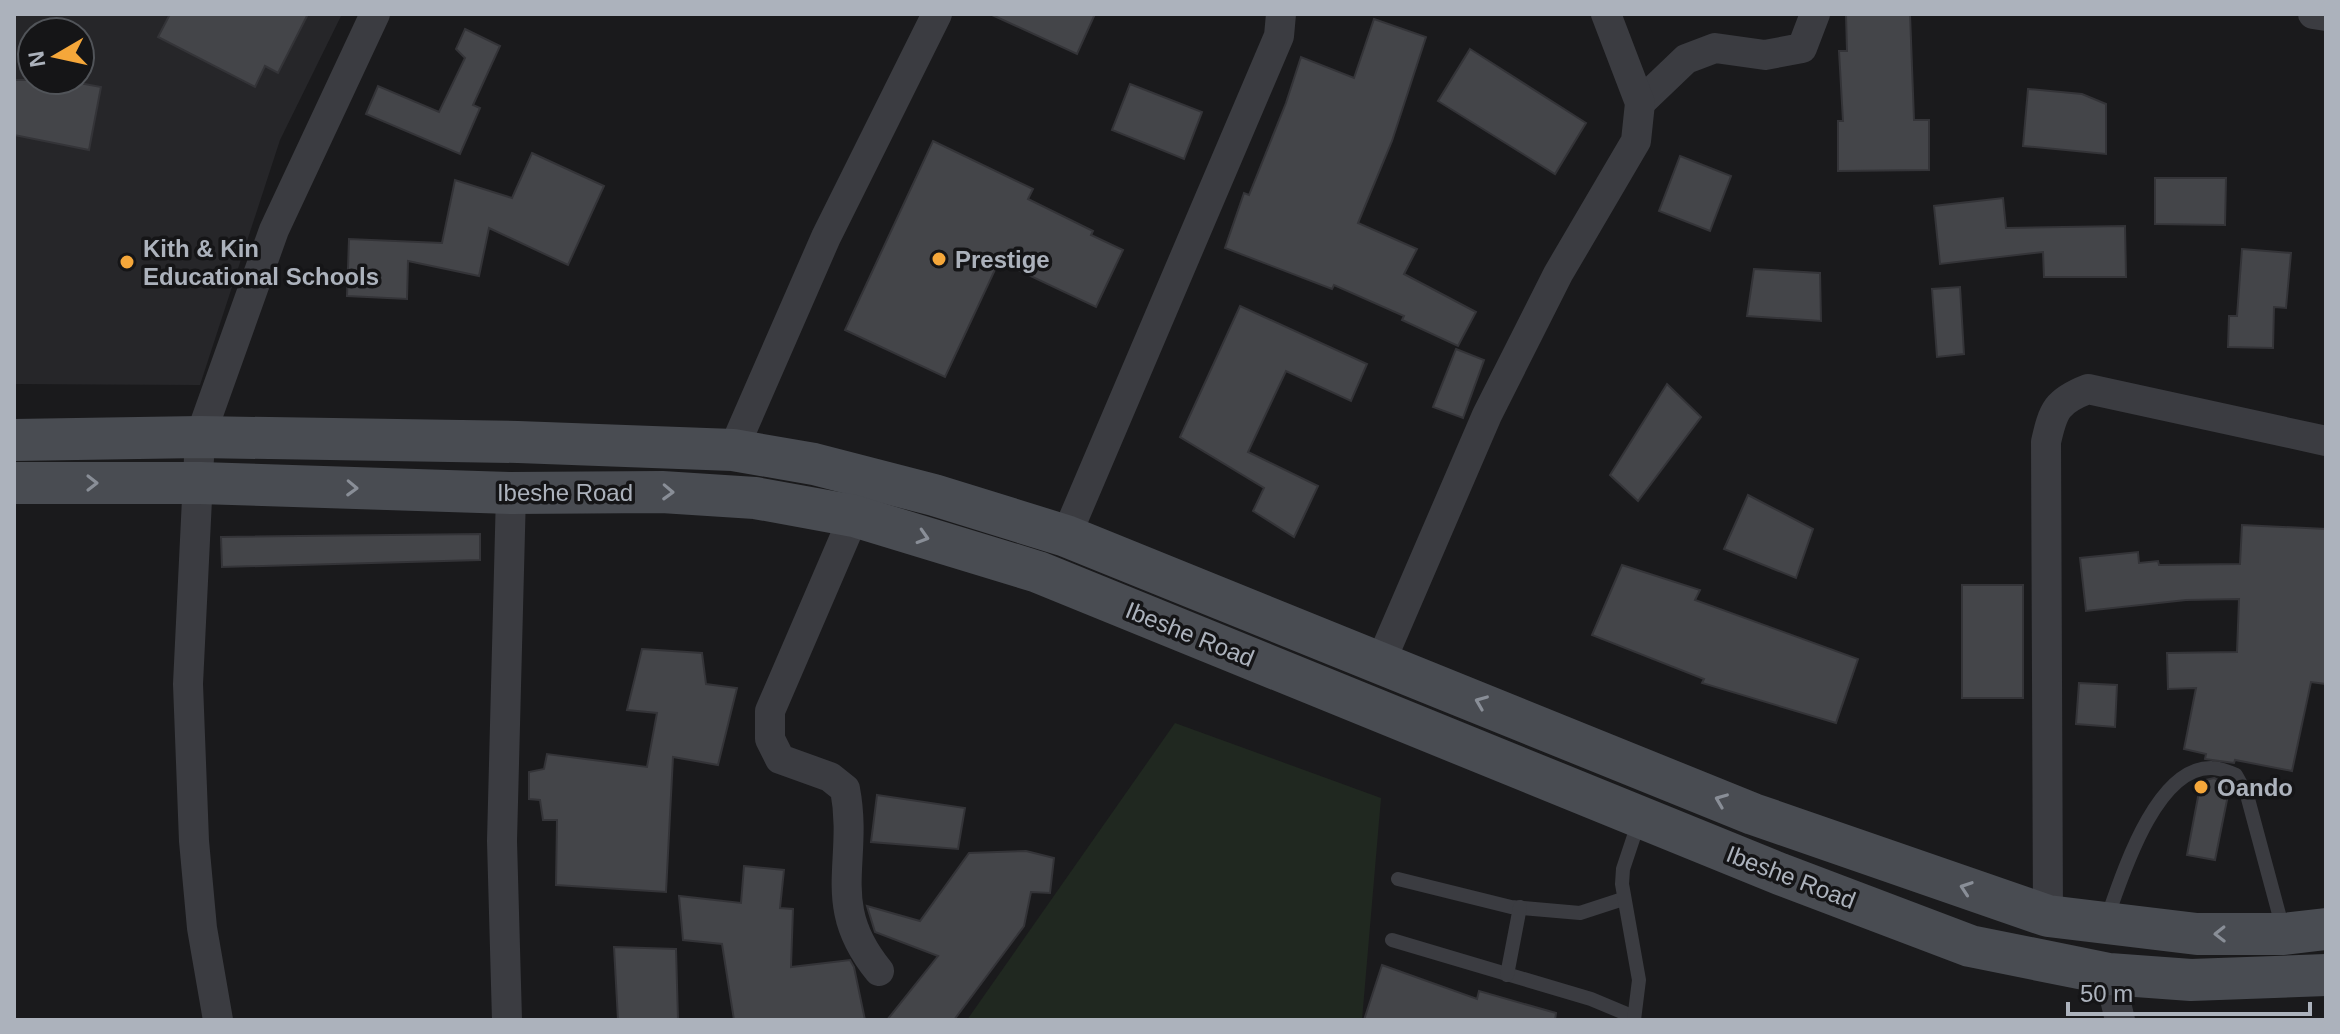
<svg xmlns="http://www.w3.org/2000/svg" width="2340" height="1034" font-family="Helvetica,sans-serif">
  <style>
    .built { fill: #262629; fill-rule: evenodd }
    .green { fill: #202820 }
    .building { fill: #444549; stroke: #343438; stroke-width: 2 }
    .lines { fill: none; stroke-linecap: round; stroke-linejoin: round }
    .service { stroke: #3b3c41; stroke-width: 14 }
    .minor { stroke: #3b3c41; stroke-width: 30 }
    .secondary { stroke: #494c52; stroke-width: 42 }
    .oneway { stroke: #898e97 }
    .poi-dot { fill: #f5a73a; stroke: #151517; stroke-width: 3 }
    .labels { text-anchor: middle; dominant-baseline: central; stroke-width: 7; stroke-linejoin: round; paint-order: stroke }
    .poi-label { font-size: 24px; font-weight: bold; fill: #acb2bc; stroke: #151517; text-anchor: start }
    .street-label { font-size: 24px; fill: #acb2bc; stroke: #151517 }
  </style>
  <rect width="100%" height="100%" fill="#1a1a1c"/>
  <path class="built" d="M14,14H342L280,140L200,385L14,384ZM32,32H80V80H32Z"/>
  <polygon class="green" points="1175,723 1381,798 1362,1020 967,1020"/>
  <g class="building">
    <polygon points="170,14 308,14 278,73 265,66 255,87 158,37"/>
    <polygon points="990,14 1095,14 1077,54"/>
    <polygon points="1846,14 1910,14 1914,120 1929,120 1929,170 1838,171 1838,121 1843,121 1839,51 1847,51"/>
    <polygon points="1374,19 1426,37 1392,141 1358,223 1417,249 1404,274 1476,312 1458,346 1402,320 1404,316 1334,285 1332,289 1225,248 1244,193 1249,195 1286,103 1301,57 1354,78"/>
    <polygon points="465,29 500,46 473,105 480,108 460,154 366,114 378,86 439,112 465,58 456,49"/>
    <polygon points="1470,49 1586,123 1555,174 1438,101"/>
    <polygon points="14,80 63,80 101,87 89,150 14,135"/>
    <polygon points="1130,84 1202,112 1184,159 1112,130"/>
    <polygon points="2028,89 2082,94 2106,104 2106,154 2023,146"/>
    <polygon points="933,141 1033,189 1028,199 1093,231 1091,235 1123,250 1096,307 999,261 945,377 845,330"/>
    <polygon points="532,153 604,186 568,265 489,228 479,276 408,261 407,299 347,296 349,239 442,243 455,180 512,198"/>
    <polygon points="1680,156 1731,176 1710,231 1659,211"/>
    <polygon points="2155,178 2226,178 2225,225 2155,224"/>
    <polygon points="2003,198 2006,228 2125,226 2126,277 2044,277 2043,252 1940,264 1934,206"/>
    <polygon points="2242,249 2291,253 2286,308 2274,307 2273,348 2228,347 2229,316 2237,316"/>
    <polygon points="1754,269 1820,273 1821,321 1747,316"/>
    <polygon points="1960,287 1964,354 1937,357 1932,289"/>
    <polygon points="1240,306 1367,364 1351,401 1286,371 1248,452 1318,486 1294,537 1253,511 1264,488 1180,437"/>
    <polygon points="1456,349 1484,360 1463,418 1433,407"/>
    <polygon points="1667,384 1701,417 1638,501 1610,475"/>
    <polygon points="1748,495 1813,529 1796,578 1724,549"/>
    <polygon points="2242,525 2326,529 2326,684 2311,682 2292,771 2235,760 2234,763 2205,759 2206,754 2184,749 2196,688 2168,689 2167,653 2237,652 2239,599 2186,600 2086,611 2080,558 2138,552 2139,563 2158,561 2159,565 2240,564"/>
    <polygon points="480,534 480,560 222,567 221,537"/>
    <polygon points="1622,565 1700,590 1695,600 1858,659 1836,723 1702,683 1704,679 1592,635"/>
    <rect x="1962" y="585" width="61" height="113"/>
    <polygon points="642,649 702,653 706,684 737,688 718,765 673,757 666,892 556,885 557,820 543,820 540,800 529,799 529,772 544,769 547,754 647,767 657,713 627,710"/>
    <polygon points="2079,683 2117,685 2115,727 2076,724"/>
    <polygon points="2214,778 2230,785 2215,860 2187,855 2201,781"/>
    <polygon points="877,795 965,808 958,849 871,842"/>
    <polygon points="1026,851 1054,858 1050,893 1031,892 1024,926 954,1020 887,1020 938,956 875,932 867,906 920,921 969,853"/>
    <polygon points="744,866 784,870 780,908 793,909 791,967 850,960 854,967 865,1020 734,1020 722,944 683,940 679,896 741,903"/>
    <polygon points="614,947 676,949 678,1020 618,1020"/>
    <polygon points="1382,965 1477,999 1479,991 1556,1013 1555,1020 1364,1020"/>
  </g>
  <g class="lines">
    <g class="service">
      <polyline points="1398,879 1511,907 1580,913 1623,899"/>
      <path d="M2106,921C2121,879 2155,766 2212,768C2219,768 2229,772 2236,775L2247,795L2283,929"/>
      <polyline points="1392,940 1591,999 1634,1017"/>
      <polyline points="1507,975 1520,907"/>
      <polyline points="1634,1020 1639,980 1622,884 1623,869 1639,821"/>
    </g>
    <g class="minor">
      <polyline points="2313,14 2326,16"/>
      <polyline points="1640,103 1686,59 1715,48 1765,55 1802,48 1815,14"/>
      <polyline points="733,450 826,237 937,14"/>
      <path d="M854,516L770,711V739L780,759L830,777L845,789C859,862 824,904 879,971"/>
      <polyline points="1066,536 1279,36 1281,14"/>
      <polyline points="1381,661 1487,415 1558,274 1636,141 1640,103 1606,14"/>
      <path d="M2048,916L2046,442C2053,410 2057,401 2088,389L2326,441"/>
      <polyline points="2109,974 2120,1020"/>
      <polyline points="218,1020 202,928 194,841 188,684 200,437 274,230 375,14"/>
      <polyline points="507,1020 502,841 511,493"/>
    </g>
    <g class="secondary">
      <polyline points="14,440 200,437 518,442 733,450 814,464 934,495 1066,536 1753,814 2048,916 2197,934 2284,934 2326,929"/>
      <polyline points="14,483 200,483 511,493 662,492 755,498 854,516 1038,572 1780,874 1970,946 2109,974 2191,980 2326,975"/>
    </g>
  </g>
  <defs><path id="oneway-chevron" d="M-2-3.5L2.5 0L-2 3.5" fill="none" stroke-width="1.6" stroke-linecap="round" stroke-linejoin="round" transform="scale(2)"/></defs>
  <g class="oneway">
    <use href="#oneway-chevron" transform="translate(92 483)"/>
    <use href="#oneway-chevron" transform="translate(352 488) rotate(2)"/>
    <use href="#oneway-chevron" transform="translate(668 492) rotate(2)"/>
    <use href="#oneway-chevron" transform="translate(923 537) rotate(17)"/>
    <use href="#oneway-chevron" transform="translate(1481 702) rotate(-158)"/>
    <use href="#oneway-chevron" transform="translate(1721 800) rotate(-158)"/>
    <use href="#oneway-chevron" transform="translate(1966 888) rotate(-161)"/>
    <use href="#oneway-chevron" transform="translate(2220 934) rotate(179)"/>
  </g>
  <g class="poi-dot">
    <circle cx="939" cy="259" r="8"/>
    <circle cx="127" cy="262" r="8"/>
    <circle cx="2201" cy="787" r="8"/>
  </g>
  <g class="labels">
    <g class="poi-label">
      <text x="143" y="248">Kith &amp; Kin<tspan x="143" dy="28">Educational Schools</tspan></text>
      <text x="955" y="259">Prestige</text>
      <text x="2217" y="787">Oando</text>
    </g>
    <g class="street-label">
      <text x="565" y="492">Ibeshe Road</text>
      <text transform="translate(1190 634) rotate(22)">Ibeshe Road</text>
      <text transform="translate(1791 877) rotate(21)">Ibeshe Road</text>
    </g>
  </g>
  <rect width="2340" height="1034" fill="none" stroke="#acb2bc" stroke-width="32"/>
  <g transform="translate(56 56) rotate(261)"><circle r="38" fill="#151517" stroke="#515459" stroke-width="2"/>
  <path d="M0-6L14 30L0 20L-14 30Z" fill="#f5a73a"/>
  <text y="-12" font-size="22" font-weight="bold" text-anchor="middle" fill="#acb2bc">N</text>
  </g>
  <path d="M2068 1002v12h242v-12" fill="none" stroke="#acb2bc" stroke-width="4"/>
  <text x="2080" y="1002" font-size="24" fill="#acb2bc" stroke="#151517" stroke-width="6" paint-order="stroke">50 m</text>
</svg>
